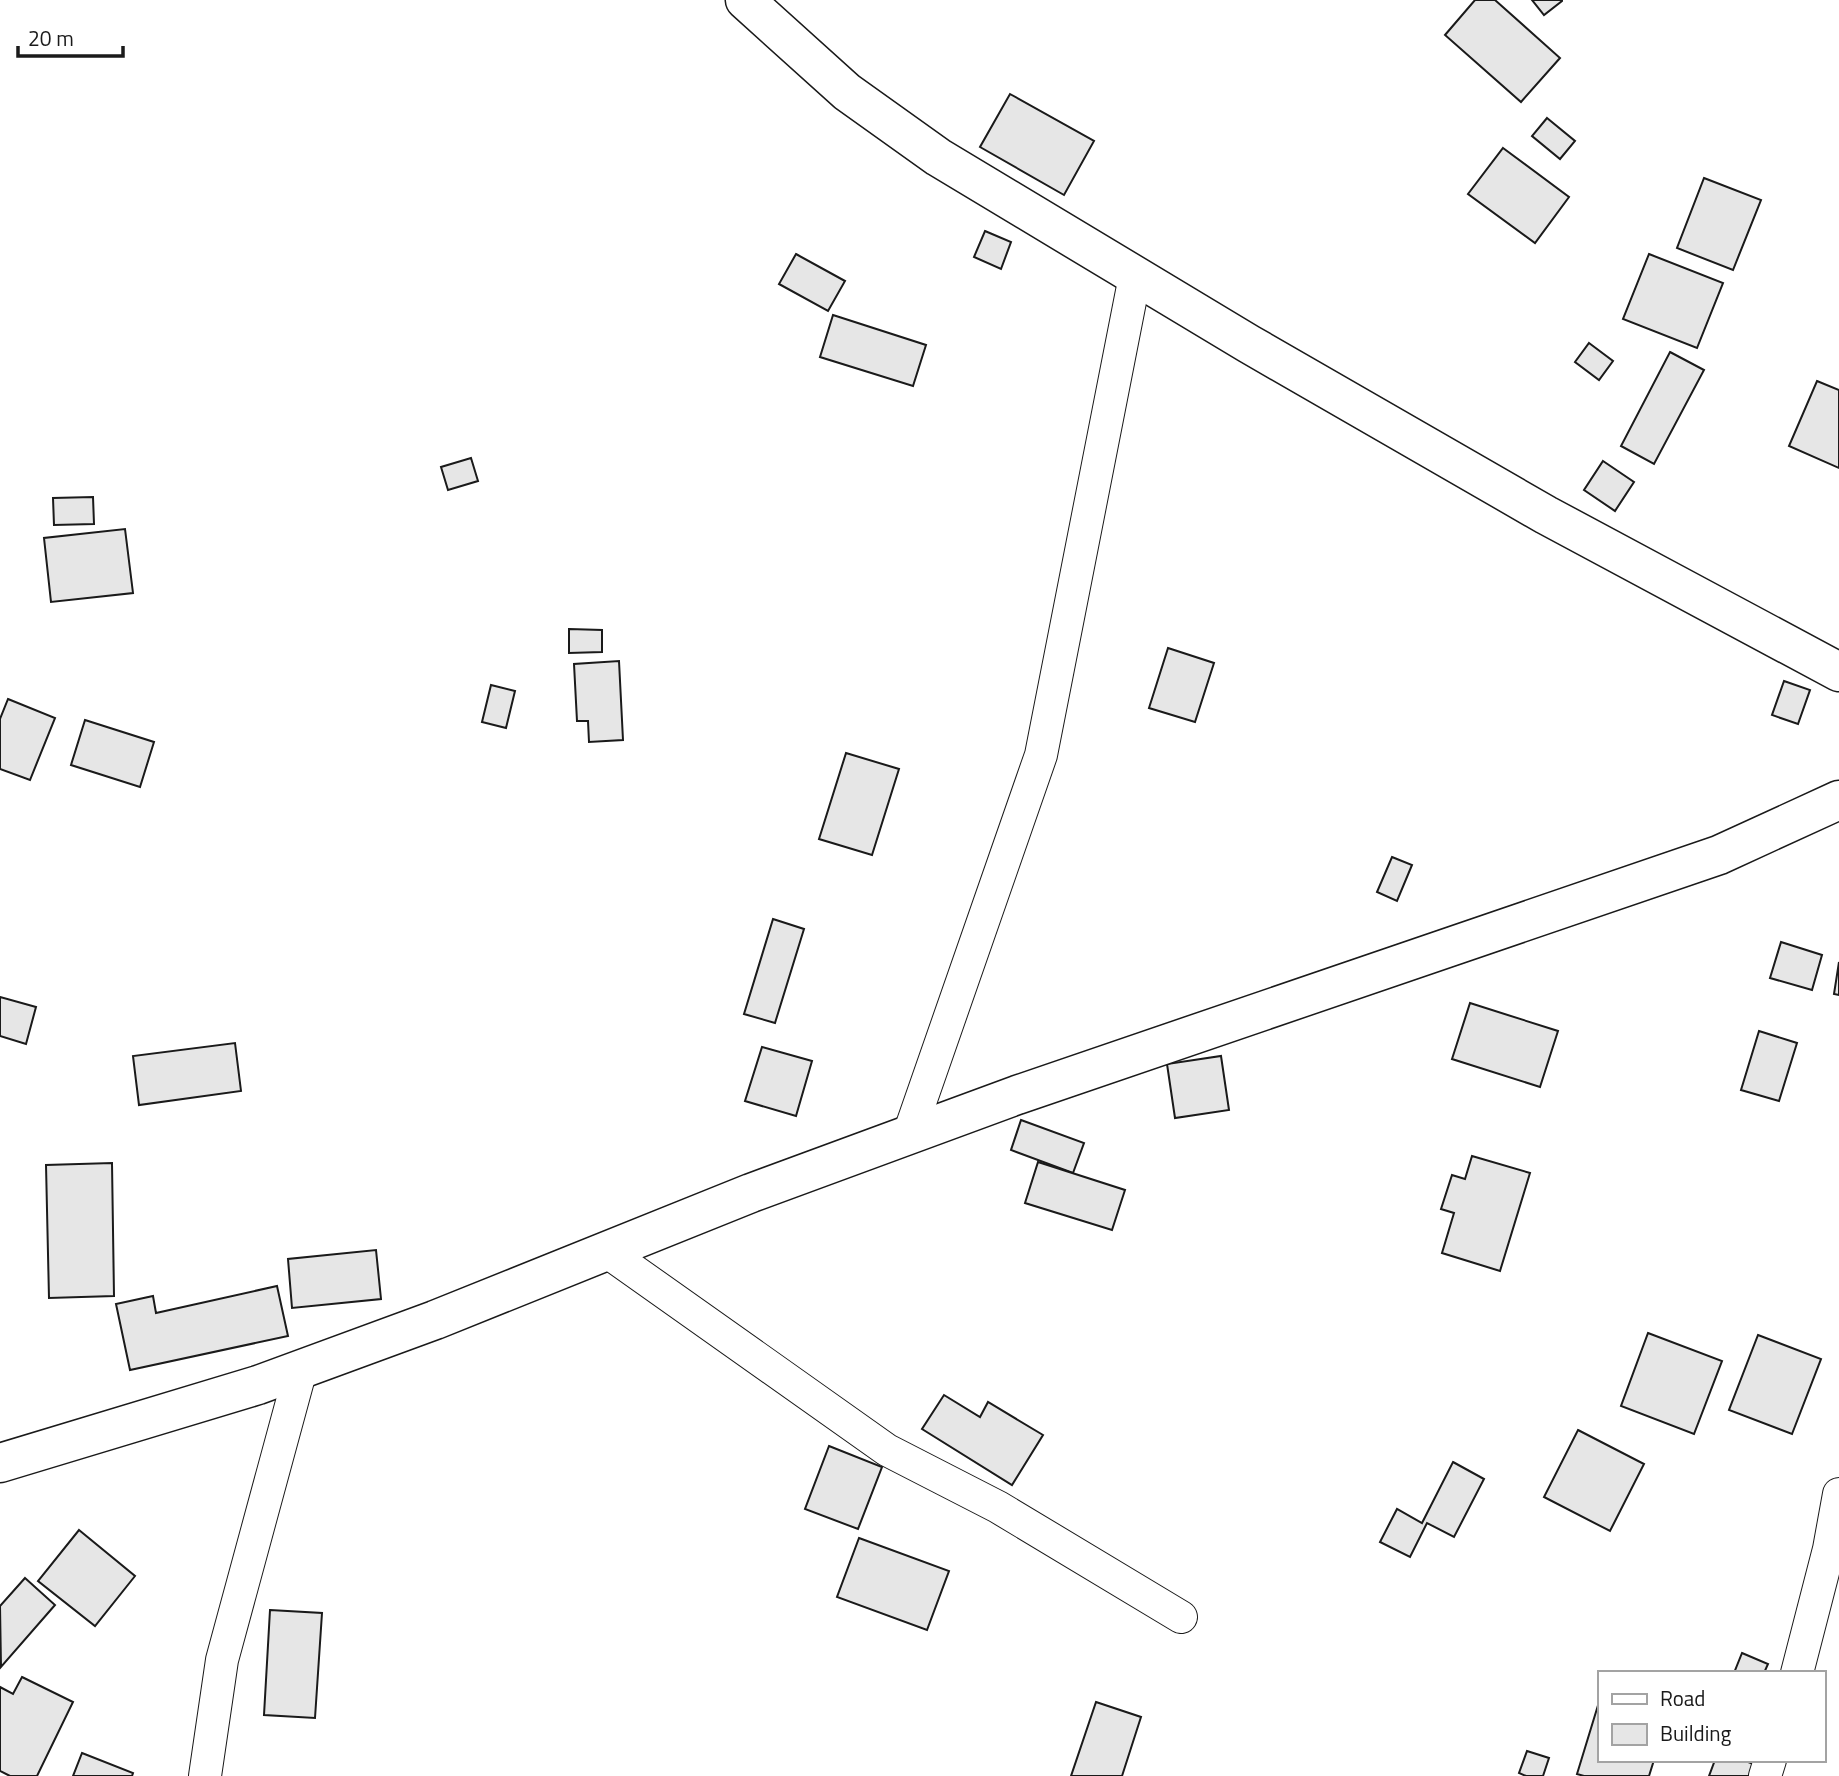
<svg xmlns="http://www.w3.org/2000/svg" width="1839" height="1776" font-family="'Titillium Web',sans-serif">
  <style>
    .building { fill: #e6e6e6; stroke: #1a1a1a; stroke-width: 2 }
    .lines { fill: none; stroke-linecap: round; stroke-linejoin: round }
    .minor-casing { stroke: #1a1a1a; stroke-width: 34 }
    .tertiary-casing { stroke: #1a1a1a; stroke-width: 41 }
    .secondary-casing { stroke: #1a1a1a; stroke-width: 41 }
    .minor { stroke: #fff; stroke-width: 32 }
    .tertiary { stroke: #fff; stroke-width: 38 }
    .secondary { stroke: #fff; stroke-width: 38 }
  </style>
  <rect width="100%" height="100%" fill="#fff"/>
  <g class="building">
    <polygon points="1475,0 1495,0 1560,58 1521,102 1445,35"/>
    <polygon points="1532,0 1562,0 1562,1 1544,15"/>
    <polygon points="1010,94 1094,141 1064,195 980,147"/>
    <polygon points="1547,118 1575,141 1560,159 1532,136"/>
    <polygon points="1503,148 1569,197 1535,243 1468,194"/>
    <polygon points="1704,178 1761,200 1733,270 1677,248"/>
    <polygon points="985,231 1011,242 1001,269 974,257"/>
    <polygon points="796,254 845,281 828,311 779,284"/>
    <polygon points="1649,254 1723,283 1697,348 1623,319"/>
    <polygon points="833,315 926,345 913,386 820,357"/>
    <polygon points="1589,343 1613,361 1599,380 1575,362"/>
    <polygon points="1670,352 1704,370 1654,464 1621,446"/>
    <polygon points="1817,381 1839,390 1839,468 1789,446"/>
    <polygon points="471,458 478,481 448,490 441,467"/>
    <polygon points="1603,461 1634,482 1615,511 1584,490"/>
    <polygon points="93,497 94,524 54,525 53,498"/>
    <polygon points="125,529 133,593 51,602 44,538"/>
    <polygon points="569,629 602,630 602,652 569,653"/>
    <polygon points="1168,648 1214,663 1195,722 1149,708"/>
    <polygon points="619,661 623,740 589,742 588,721 577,721 574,664"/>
    <polygon points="1784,681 1810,690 1798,724 1772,715"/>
    <polygon points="491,685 515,691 506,728 482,722"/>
    <polygon points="8,699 55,718 30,780 0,769 0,719"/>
    <polygon points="85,720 154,742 140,787 71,765"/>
    <polygon points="846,753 899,769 872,855 819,839"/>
    <polygon points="1392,857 1412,865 1397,901 1377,892"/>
    <polygon points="773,919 804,929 775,1023 744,1014"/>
    <polygon points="1781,942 1822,955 1812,990 1770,978"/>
    <polygon points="1839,962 1839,995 1834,994"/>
    <polygon points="0,997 36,1007 26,1044 0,1036"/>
    <polygon points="1470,1003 1558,1031 1540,1087 1452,1059"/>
    <polygon points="1759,1031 1797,1043 1779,1101 1741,1090"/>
    <polygon points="235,1043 241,1091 139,1105 133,1056"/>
    <polygon points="762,1047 812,1061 796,1116 745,1101"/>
    <polygon points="1221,1056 1229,1110 1175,1118 1167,1064"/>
    <polygon points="1021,1120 1084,1143 1073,1173 1011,1150"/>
    <polygon points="1472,1156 1530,1173 1500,1271 1442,1253 1454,1213 1441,1209 1452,1175 1465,1179"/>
    <polygon points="1038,1162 1125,1190 1112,1230 1025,1203"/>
    <polygon points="112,1163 114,1296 49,1298 46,1165"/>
    <polygon points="376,1250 381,1299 292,1308 288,1259"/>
    <polygon points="277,1286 288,1336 130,1370 116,1304 153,1296 156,1313"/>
    <polygon points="1648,1333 1722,1361 1694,1434 1621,1406"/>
    <polygon points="1758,1335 1821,1359 1792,1434 1729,1410"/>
    <polygon points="944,1395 980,1417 988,1402 1043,1435 1012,1485 922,1429"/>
    <polygon points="1578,1430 1644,1464 1610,1531 1544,1497"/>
    <polygon points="829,1446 882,1467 858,1529 805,1509"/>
    <polygon points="1453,1462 1484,1479 1454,1537 1427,1523 1410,1557 1380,1542 1397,1509 1422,1523"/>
    <polygon points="79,1530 135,1576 95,1626 38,1581"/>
    <polygon points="859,1538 949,1571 927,1630 837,1597"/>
    <polygon points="25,1578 55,1605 1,1667 0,1606"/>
    <polygon points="270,1610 322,1613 315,1718 264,1715"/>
    <polygon points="1742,1653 1768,1664 1764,1673 1734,1673"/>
    <polygon points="22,1677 73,1702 37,1776 10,1776 0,1771 0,1687 13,1694"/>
    <polygon points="1096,1702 1141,1717 1122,1776 1071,1776"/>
    <polygon points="1599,1702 1599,1760 1654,1760 1649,1776 1584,1776 1577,1774"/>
    <polygon points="1527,1751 1549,1758 1543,1776 1526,1776 1519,1773"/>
    <polygon points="82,1753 133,1773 132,1776 73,1776"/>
    <polygon points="1715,1760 1743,1760 1756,1765 1752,1776 1709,1776"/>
  </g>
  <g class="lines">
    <g class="minor-casing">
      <g id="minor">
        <polyline points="909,1134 1041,755 1135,276"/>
        <polyline points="606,1251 887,1450 998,1507 1181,1617"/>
        <polyline points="1797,1673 1829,1549 1839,1494"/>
        <polyline points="205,1776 222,1660 301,1369"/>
        <polyline points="1765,1776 1770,1760"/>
      </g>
    </g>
    <g class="tertiary-casing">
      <polyline id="tertiary" points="745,0 847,92 938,157 1249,344 1546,515 1839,672"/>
    </g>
    <g class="secondary-casing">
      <polyline id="secondary" points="0,1463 258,1385 435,1320 751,1193 1017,1095 1719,855 1839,800"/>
    </g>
    <use href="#minor" class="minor"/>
    <use href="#tertiary" class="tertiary"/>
    <use href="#secondary" class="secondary"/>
  </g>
  <rect x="1598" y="1671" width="228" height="91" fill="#ffffff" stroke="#a3a3a3" stroke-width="2"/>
  <rect x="1612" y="1694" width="35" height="10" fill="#ffffff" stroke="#a3a3a3" stroke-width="2"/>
  <text x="1660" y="1706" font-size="21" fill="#1a1a1a">Road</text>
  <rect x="1612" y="1724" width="35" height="21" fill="#e6e6e6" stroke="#a3a3a3" stroke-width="2"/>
  <text x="1660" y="1741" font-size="21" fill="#1a1a1a">Building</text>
  <path d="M18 46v10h105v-10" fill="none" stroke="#1a1a1a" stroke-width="3.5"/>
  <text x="28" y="46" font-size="21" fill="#1a1a1a" stroke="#ffffff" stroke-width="5" paint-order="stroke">20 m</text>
</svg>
